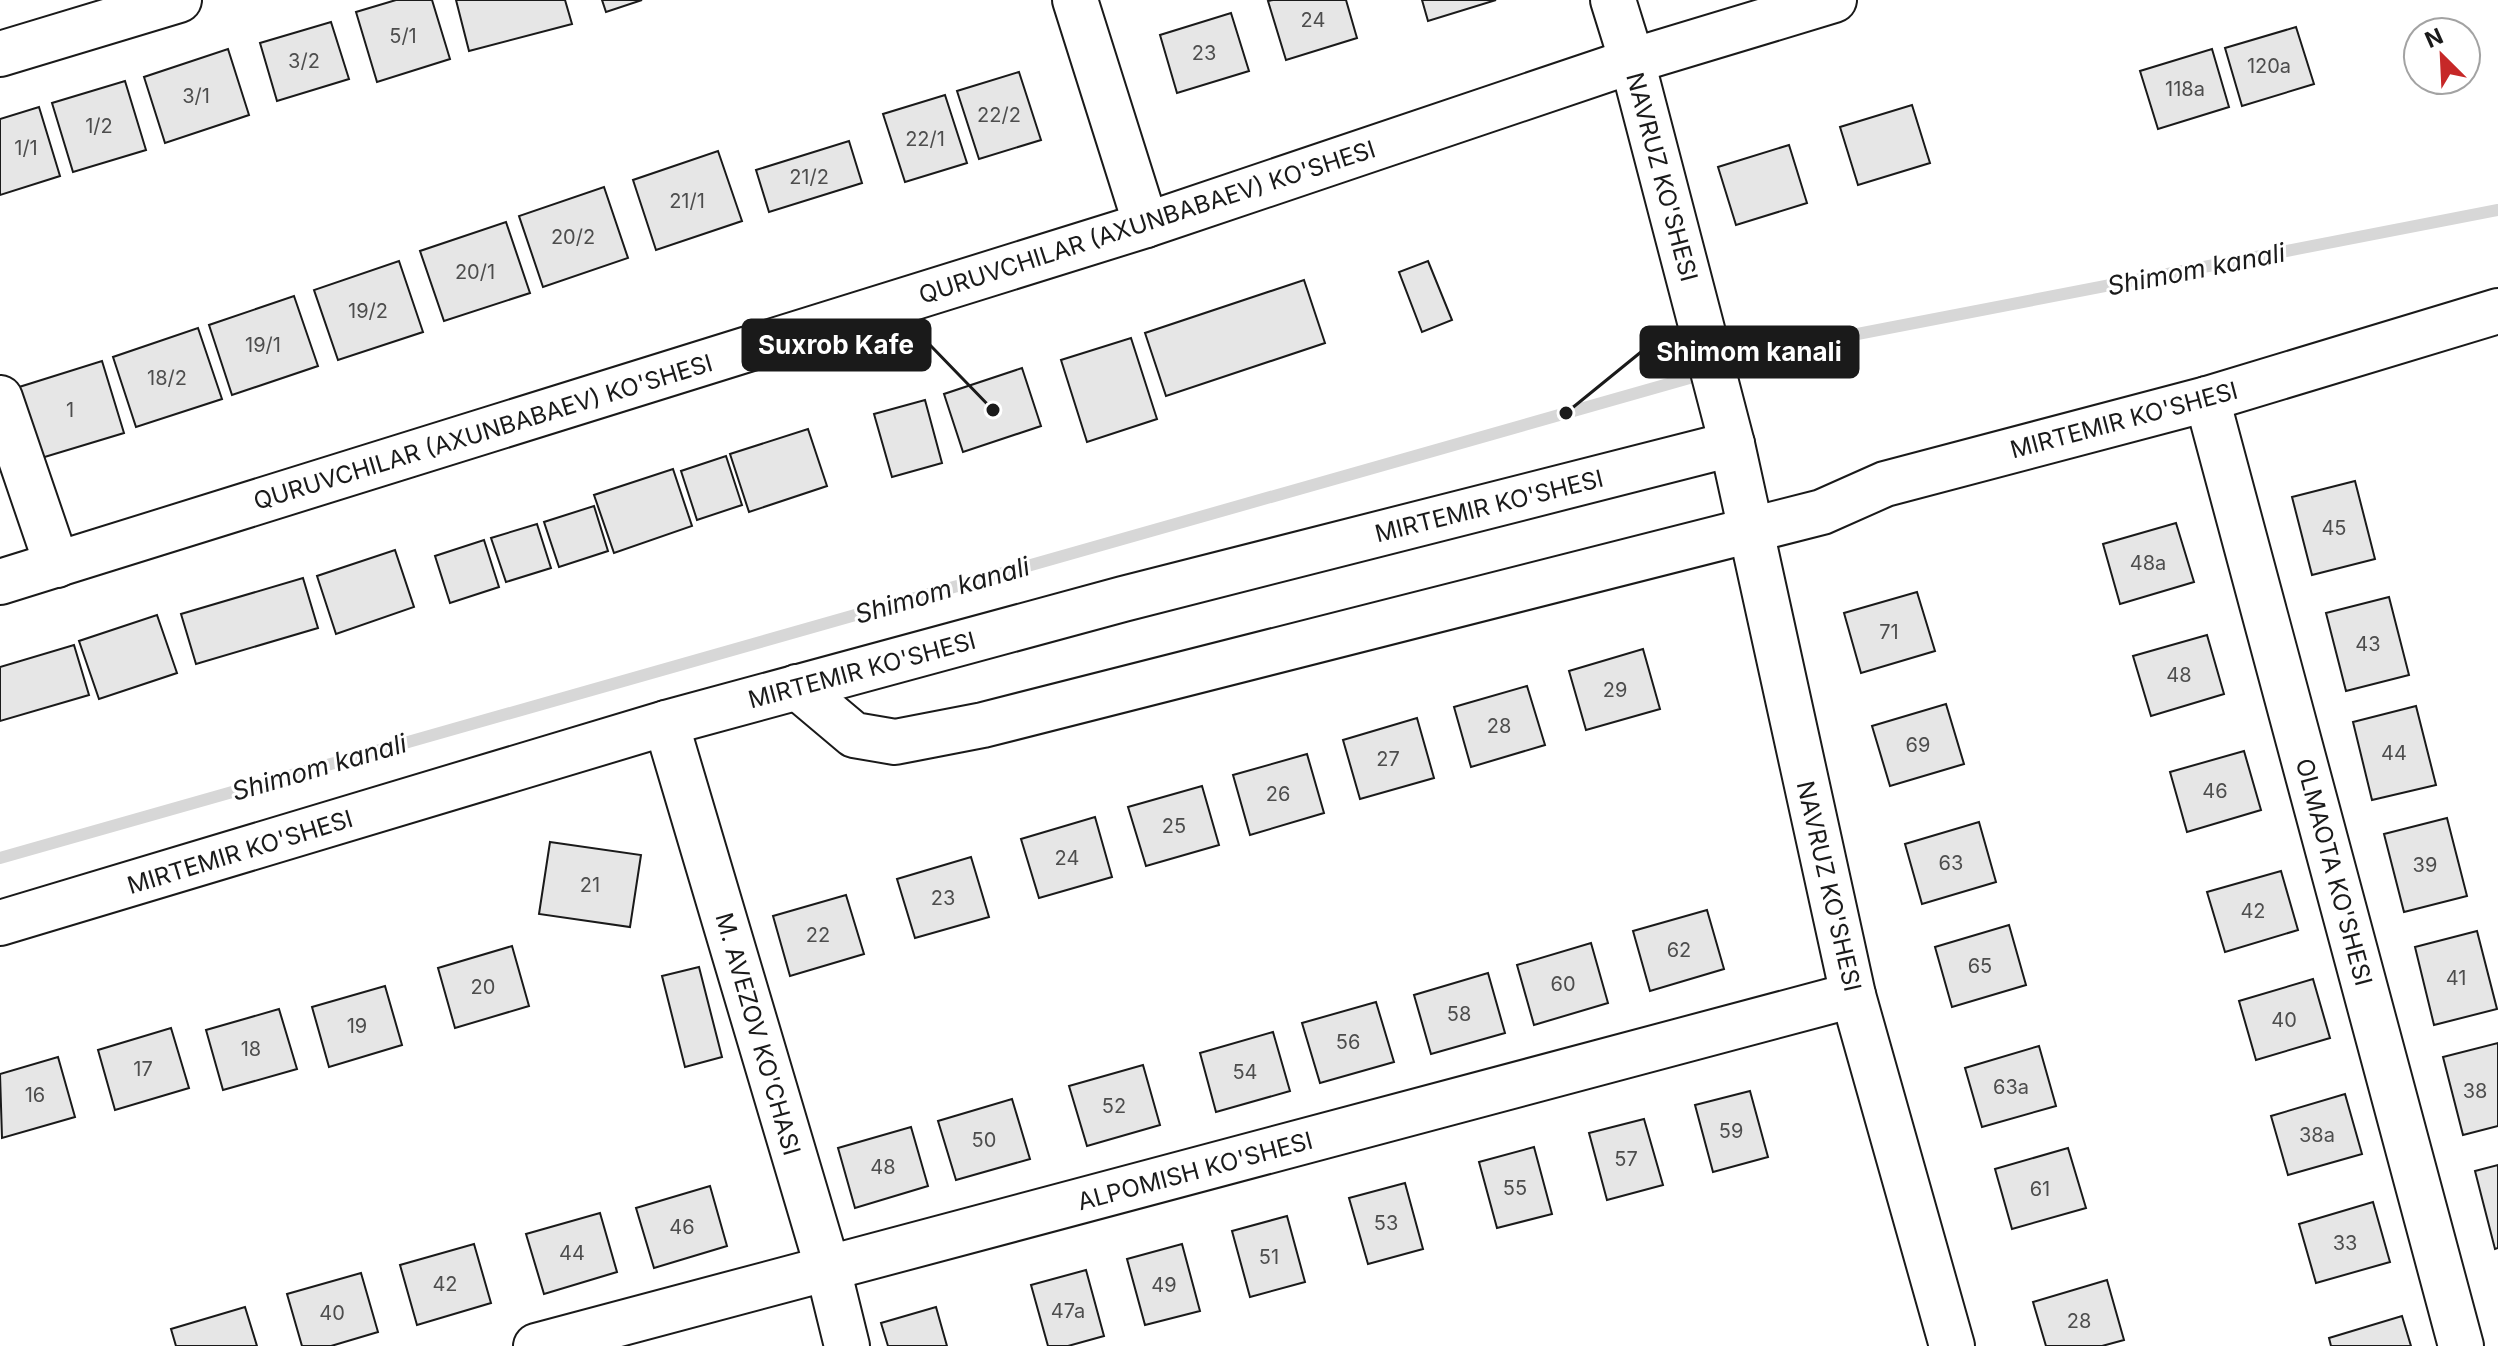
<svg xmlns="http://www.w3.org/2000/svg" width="2498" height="1346" font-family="Inter,sans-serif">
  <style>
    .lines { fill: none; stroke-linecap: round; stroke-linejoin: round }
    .stream { stroke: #d7d7d7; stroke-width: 12 }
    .building { fill: #e6e6e6; stroke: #1a1a1a; stroke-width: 2 }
    .minor-casing { stroke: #1a1a1a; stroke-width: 48 }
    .major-casing { stroke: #1a1a1a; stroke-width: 48 }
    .minor { stroke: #fff; stroke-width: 44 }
    .major { stroke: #fff; stroke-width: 44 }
    .labels { text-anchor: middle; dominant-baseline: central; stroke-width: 6; stroke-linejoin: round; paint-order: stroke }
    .number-label { font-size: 20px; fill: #4d4d4d }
    .street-label { font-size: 24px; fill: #1a1a1a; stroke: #fff }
    .water-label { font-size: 26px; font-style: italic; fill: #1a1a1a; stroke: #fff }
    .leader { fill: none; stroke: #1a1a1a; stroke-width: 3 }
    .callout-dot { fill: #1a1a1a; stroke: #fff; stroke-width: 3 }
    .callout { fill: #1a1a1a; stroke: #1a1a1a; stroke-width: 3 }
    .callout-label { font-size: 26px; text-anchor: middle; font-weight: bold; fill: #fff }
  </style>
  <rect width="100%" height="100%" fill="#fff"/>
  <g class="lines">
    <polyline class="stream" points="0,858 1816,342 2498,210"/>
  </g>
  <g class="building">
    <polygon points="396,0 432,0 450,59 377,82 356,12"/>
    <polygon points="456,0 565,0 572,24 469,51"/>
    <polygon points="602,0 642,0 606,12"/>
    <polygon points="1273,0 1346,0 1357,38 1286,60 1268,1"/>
    <polygon points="1422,0 1496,0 1428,21"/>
    <polygon points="1231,13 1249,71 1177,93 1160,35"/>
    <polygon points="331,22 349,79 277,101 260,43"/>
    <polygon points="2296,27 2314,84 2242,106 2225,48"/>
    <polygon points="228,49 249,115 165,143 144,77"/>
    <polygon points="2212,49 2229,107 2158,129 2140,71"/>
    <polygon points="1019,72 1041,140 979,159 957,91"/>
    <polygon points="125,81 146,150 73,172 52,103"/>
    <polygon points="945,95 967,163 905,182 883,114"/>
    <polygon points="1912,105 1930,163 1858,185 1840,127"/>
    <polygon points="39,107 60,176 0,195 0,119"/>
    <polygon points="849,141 862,183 769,212 756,170"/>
    <polygon points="1789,145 1807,203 1736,225 1718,167"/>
    <polygon points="718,151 742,221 656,250 633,180"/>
    <polygon points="604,187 628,258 543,287 519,216"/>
    <polygon points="506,222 530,293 444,321 420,251"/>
    <polygon points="399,261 423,332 338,360 314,290"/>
    <polygon points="1428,261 1452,320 1422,332 1399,272"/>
    <polygon points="1304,280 1325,343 1166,396 1145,333"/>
    <polygon points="294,296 318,366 232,395 209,325"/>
    <polygon points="198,328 222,399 136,427 113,357"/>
    <polygon points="1131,338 1157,419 1087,442 1061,360"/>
    <polygon points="102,361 124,433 38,459 16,388"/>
    <polygon points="1022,368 1041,426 963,452 944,394"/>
    <polygon points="925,400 942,463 892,477 874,414"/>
    <polygon points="808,429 827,486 749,512 730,454"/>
    <polygon points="726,456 742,505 697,520 681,471"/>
    <polygon points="673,469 692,526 614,553 594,495"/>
    <polygon points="2355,481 2375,559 2312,575 2292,497"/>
    <polygon points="594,506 608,551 559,567 544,522"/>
    <polygon points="2176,523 2194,582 2120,604 2103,544"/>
    <polygon points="537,524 551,568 506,582 491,538"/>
    <polygon points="484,540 499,587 450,603 435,556"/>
    <polygon points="395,550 414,607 336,634 317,576"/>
    <polygon points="303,578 318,628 196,664 181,614"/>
    <polygon points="1917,592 1935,651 1861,673 1844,613"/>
    <polygon points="2389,597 2409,675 2346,691 2326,613"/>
    <polygon points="157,615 177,673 99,699 79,641"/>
    <polygon points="2207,635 2224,694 2151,716 2133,656"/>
    <polygon points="74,645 89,695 0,721 0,667"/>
    <polygon points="1643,649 1660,709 1586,730 1569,671"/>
    <polygon points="1527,686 1545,745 1471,767 1454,707"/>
    <polygon points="1946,704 1964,764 1890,786 1872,726"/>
    <polygon points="2416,706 2436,785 2372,800 2353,722"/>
    <polygon points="1417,718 1434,778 1360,799 1343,740"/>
    <polygon points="2244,751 2261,810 2187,832 2170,772"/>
    <polygon points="1307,754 1324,813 1250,835 1233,775"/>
    <polygon points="1202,786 1219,845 1146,866 1128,807"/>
    <polygon points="1095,817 1112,877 1039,898 1021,839"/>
    <polygon points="2447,818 2467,896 2404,912 2384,834"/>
    <polygon points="1979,822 1996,882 1922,904 1905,844"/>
    <polygon points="550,842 641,855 630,927 539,914"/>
    <polygon points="971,857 989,917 915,938 897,879"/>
    <polygon points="2281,871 2298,930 2225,952 2207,892"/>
    <polygon points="846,895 864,954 790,976 773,916"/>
    <polygon points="1707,910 1724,969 1650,991 1633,931"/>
    <polygon points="2009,925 2026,985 1952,1007 1935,947"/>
    <polygon points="2477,931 2497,1009 2434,1025 2415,947"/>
    <polygon points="1591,943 1608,1003 1534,1025 1517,965"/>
    <polygon points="512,946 529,1006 455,1028 438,968"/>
    <polygon points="699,967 722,1057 685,1067 662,976"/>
    <polygon points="1488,973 1505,1033 1431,1054 1414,995"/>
    <polygon points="2313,979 2330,1038 2256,1060 2239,1001"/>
    <polygon points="385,986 402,1045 329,1067 312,1007"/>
    <polygon points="1376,1002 1394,1062 1320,1083 1302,1023"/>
    <polygon points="279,1009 297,1069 223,1090 206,1030"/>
    <polygon points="171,1028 189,1088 115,1110 98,1050"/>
    <polygon points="1273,1032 1290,1091 1216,1112 1200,1053"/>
    <polygon points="2498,1043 2498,1126 2463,1135 2443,1057"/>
    <polygon points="2039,1046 2056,1106 1982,1127 1965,1068"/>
    <polygon points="58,1057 75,1117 2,1138 0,1074"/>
    <polygon points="1143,1065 1160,1125 1087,1146 1069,1086"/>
    <polygon points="1750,1091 1768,1157 1713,1172 1695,1105"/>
    <polygon points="2345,1094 2362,1154 2288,1175 2271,1116"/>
    <polygon points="1012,1099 1030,1159 956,1180 938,1121"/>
    <polygon points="1644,1119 1663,1185 1607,1200 1589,1133"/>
    <polygon points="911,1127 928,1186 855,1208 838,1148"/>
    <polygon points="1534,1147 1552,1214 1497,1228 1479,1162"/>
    <polygon points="2068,1148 2086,1208 2012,1229 1995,1169"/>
    <polygon points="2498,1165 2498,1248 2495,1249 2475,1171"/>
    <polygon points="1405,1183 1423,1249 1368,1264 1349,1198"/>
    <polygon points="710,1186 727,1246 654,1268 636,1208"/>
    <polygon points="2373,1202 2390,1262 2316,1283 2299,1224"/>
    <polygon points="600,1213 617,1272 544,1294 526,1234"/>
    <polygon points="1287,1216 1305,1282 1250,1297 1232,1231"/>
    <polygon points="474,1244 491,1303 417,1325 400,1265"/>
    <polygon points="1182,1244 1200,1311 1145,1325 1127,1259"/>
    <polygon points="1086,1270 1104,1336 1068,1346 1048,1346 1031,1285"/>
    <polygon points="361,1273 378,1332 331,1346 302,1346 287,1294"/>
    <polygon points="2107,1280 2124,1340 2102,1346 2046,1346 2033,1302"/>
    <polygon points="245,1307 257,1346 176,1346 171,1329"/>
    <polygon points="936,1307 947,1346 888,1346 881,1323"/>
    <polygon points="2402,1316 2411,1346 2331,1346 2329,1338"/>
  </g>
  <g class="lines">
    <g class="minor-casing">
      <g id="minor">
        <polyline points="1075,0 1146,225"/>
        <polyline points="1613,0 1632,61 1732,444 1853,995 1952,1346"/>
        <polyline points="0,54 179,0"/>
        <polyline points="0,398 57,565"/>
        <polyline points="2207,399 2461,1346"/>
        <polyline points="797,687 854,735 895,742 983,725 1822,512 1885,484 2207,399 2498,311"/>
        <polyline points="666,723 828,1269 847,1346"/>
        <polyline points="0,923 666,723 1123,599 1732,444"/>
        <polyline points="536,1346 1853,995"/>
      </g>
    </g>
    <g class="major-casing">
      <polyline id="major" points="0,582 1146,225 1632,61 1834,0"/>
    </g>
    <use href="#minor" class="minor"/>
    <use href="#major" class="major"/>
  </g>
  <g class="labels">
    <g class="number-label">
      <text x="1313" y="20">24</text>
      <text x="403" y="36">5/1</text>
      <text x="1204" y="53">23</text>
      <text x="304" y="61">3/2</text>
      <text x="2269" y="66">120a</text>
      <text x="2185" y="89">118a</text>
      <text x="196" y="96">3/1</text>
      <text x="999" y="115">22/2</text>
      <text x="99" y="126">1/2</text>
      <text x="925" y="139">22/1</text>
      <text x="26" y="148">1/1</text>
      <text x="809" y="177">21/2</text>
      <text x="687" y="201">21/1</text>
      <text x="573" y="237">20/2</text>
      <text x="475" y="272">20/1</text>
      <text x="368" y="311">19/2</text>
      <text x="263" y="345">19/1</text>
      <text x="167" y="378">18/2</text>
      <text x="70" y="410">1</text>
      <text x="2334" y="528">45</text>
      <text x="2148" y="563">48a</text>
      <text x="1889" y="632">71</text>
      <text x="2368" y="644">43</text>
      <text x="2179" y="675">48</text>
      <text x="1615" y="690">29</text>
      <text x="1499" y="726">28</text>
      <text x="1918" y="745">69</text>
      <text x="2394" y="753">44</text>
      <text x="1388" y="759">27</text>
      <text x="2215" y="791">46</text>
      <text x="1278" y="794">26</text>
      <text x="1174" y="826">25</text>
      <text x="1067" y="858">24</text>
      <text x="1951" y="863">63</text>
      <text x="2425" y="865">39</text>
      <text x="590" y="885">21</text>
      <text x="943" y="898">23</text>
      <text x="2253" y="911">42</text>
      <text x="818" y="935">22</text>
      <text x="1679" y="950">62</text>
      <text x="1980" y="966">65</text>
      <text x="2456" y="978">41</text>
      <text x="1563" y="984">60</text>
      <text x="483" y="987">20</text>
      <text x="1459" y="1014">58</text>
      <text x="2284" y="1020">40</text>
      <text x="357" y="1026">19</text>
      <text x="1348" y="1042">56</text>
      <text x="251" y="1049">18</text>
      <text x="143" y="1069">17</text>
      <text x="1245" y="1072">54</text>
      <text x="2011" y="1087">63a</text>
      <text x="2475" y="1091">38</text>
      <text x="35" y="1095">16</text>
      <text x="1114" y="1106">52</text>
      <text x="1731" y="1131">59</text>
      <text x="2317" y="1135">38a</text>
      <text x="984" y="1140">50</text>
      <text x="1626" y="1159">57</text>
      <text x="883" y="1167">48</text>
      <text x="1515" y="1188">55</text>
      <text x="2040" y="1189">61</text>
      <text x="1386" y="1223">53</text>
      <text x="682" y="1227">46</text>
      <text x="2345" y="1243">33</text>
      <text x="572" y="1253">44</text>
      <text x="1269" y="1257">51</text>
      <text x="445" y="1284">42</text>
      <text x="1164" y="1285">49</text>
      <text x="1068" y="1311">47a</text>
      <text x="332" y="1313">40</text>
      <text x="2079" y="1321">28</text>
    </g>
    <g class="street-label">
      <text transform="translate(1662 177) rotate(75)">NAVRUZ KO'SHESI</text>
      <text transform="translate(1147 222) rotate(-18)">QURUVCHILAR (AXUNBABAEV) KO'SHESI</text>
      <text transform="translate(2124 420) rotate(-15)">MIRTEMIR KO'SHESI</text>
      <text transform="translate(483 432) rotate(-17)">QURUVCHILAR (AXUNBABAEV) KO'SHESI</text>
      <text transform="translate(1489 506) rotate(-14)">MIRTEMIR KO'SHESI</text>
      <text transform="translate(862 670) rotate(-15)">MIRTEMIR KO'SHESI</text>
      <text transform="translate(240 852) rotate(-17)">MIRTEMIR KO'SHESI</text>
      <text transform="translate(2334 872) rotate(75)">OLMAOTA KO'SHESI</text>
      <text transform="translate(1829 886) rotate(77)">NAVRUZ KO'SHESI</text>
      <text transform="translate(758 1034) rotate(74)">M. AVEZOV KO'CHASI</text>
      <text transform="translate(1195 1171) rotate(-15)">ALPOMISH KO'SHESI</text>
    </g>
    <g class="water-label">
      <text transform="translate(2196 269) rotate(-11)">Shimom kanali</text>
      <text transform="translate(942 590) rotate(-16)">Shimom kanali</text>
      <text transform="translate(319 767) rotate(-16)">Shimom kanali</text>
    </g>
  </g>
  <path class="leader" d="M993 410L930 345M1566 413L1641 352"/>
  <g class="callout-dot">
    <circle cx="993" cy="410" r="8"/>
    <circle cx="1566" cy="413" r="8"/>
  </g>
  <g class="callout">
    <rect x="743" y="320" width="187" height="50" rx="8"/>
    <rect x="1641" y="327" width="217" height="50" rx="8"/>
  </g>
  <g class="callout-label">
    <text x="836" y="354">Suxrob Kafe</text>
    <text x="1749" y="361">Shimom kanali</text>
  </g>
  <g transform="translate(2442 56) rotate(336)"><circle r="38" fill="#ffffff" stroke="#a3a3a3" stroke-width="2"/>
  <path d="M0-6L14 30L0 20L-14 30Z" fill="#c62828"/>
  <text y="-12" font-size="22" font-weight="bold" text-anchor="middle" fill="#1a1a1a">N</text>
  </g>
</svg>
